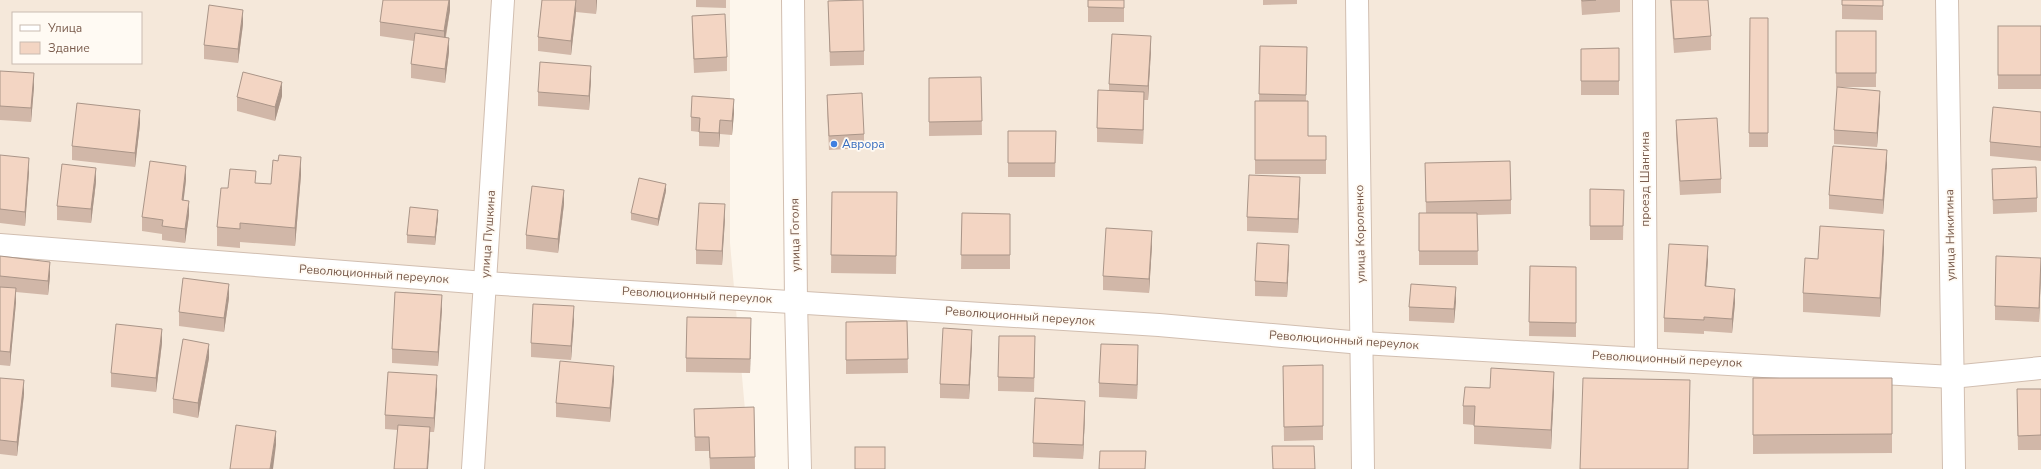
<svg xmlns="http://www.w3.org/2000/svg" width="2041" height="469" font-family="'Nunito Sans',sans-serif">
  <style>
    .residential { fill: #f5e8da; fill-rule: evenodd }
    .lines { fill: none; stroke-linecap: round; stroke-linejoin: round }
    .minor-casing { stroke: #d1beb0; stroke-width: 24 }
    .tertiary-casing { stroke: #d1beb0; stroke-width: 24 }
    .minor { stroke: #fff; stroke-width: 22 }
    .tertiary { stroke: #fff; stroke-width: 22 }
    .wall { fill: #d1b7a8 }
    .shaded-wall { fill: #aa9588 }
    .building { fill: #f3d5c3; stroke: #aa9588 }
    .shop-dot { fill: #3f7fe0; stroke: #fffaf3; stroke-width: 1.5 }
    .labels { text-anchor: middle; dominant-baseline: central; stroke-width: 3.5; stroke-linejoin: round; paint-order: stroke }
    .shop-label { font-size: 12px; fill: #366cbe; stroke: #fffaf3; text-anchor: start }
    .street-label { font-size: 12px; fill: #7a5c4d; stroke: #fffaf3 }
  </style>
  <rect width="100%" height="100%" fill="#fdf6ec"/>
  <g class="residential">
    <path d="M0,0H730V243L748,443V469H0ZM13,13H141V63H13Z"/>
    <polygon points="805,0 2041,0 2041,469 812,469 806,315"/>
  </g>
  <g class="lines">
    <g class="minor-casing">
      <g id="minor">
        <polyline points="1357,0 1363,469"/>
        <polyline points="1644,0 1646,358"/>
        <polyline points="1947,0 1954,469"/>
        <polyline points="0,245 485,283 1159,325 1362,343 1952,377 2041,368"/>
        <polyline points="473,469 503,0"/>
      </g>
    </g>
    <g class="tertiary-casing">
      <polyline id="tertiary" points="793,0 796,301 800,469"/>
    </g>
    <use href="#minor" class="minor"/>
    <use href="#tertiary" class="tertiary"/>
  </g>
  <g class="wall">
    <polygon points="450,0 450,10 446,37 449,52 445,83 411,78 411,64 414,41 380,36 380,22"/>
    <polygon points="542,0 597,0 596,14 576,12 571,55 538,51 538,37"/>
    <polygon points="696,0 726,0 726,8 696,7"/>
    <rect x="1088" y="0" width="36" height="22"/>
    <polygon points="1263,0 1297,0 1297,4 1263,5"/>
    <polygon points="1581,0 1620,0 1620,12 1582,15"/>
    <polygon points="1670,0 1708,0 1711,36 1711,50 1674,53"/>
    <polygon points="1842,0 1883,0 1883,20 1842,19"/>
    <polygon points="828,1 864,51 864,65 830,66"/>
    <polygon points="692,16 727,57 727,71 694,73 692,30"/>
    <polygon points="1750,18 1768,18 1768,147 1749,147"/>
    <polygon points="243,24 238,63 204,59 204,45"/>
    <rect x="1998" y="26" width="43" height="63"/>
    <rect x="1836" y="31" width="40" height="56"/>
    <polygon points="1260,46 1307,47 1306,101 1308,136 1326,136 1326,174 1255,174 1255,101 1259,101"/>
    <polygon points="1619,48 1619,95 1581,95 1581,49"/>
    <polygon points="1151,50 1148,100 1144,100 1143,144 1097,142 1097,128 1109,91 1109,84"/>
    <polygon points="0,71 34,87 31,122 0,120"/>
    <polygon points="981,77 982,135 929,136 929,78"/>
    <polygon points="591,80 589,110 538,106 538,92"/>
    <polygon points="827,95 864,134 864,148 829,150 827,109"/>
    <polygon points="282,96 275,121 237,111 237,97"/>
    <polygon points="1880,105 1877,147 1834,144 1834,130"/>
    <polygon points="2041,112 2041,161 1990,156 1990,142"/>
    <polygon points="734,113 732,135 720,134 719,147 699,146 699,132 691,131 691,117"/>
    <polygon points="1676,120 1721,179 1721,193 1680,195 1676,134"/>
    <polygon points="140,124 135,167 72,160 72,146"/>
    <polygon points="1008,131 1056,131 1055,177 1008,177"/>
    <polygon points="0,155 29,172 25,226 0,223"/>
    <polygon points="1425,163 1511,200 1511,214 1477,215 1478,265 1419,265 1419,213 1426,213"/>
    <polygon points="1887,164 1883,214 1829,209 1829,195"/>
    <polygon points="1992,169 2037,198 2037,212 1993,214"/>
    <polygon points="301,175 295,246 240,242 240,248 217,246 217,227 228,188 256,183 271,184"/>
    <polygon points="186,180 183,200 189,215 185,243 162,240 162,234 142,231 142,217"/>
    <polygon points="96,182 91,223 57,220 57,206"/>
    <polygon points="1590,189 1624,190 1623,240 1590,240"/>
    <polygon points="666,191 658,226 631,220 631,213"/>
    <polygon points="1300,191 1298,233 1247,231 1247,217"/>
    <polygon points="832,192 897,211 896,274 831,273"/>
    <polygon points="564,204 558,253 526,249 526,235"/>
    <polygon points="962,213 1010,214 1010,269 961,269"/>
    <polygon points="438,218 435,245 407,243 407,235"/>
    <polygon points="725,218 722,265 696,264 696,250"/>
    <polygon points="1152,245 1149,293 1103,290 1103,276"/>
    <polygon points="1884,249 1880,317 1803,312 1803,293"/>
    <polygon points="0,256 50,276 48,295 16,292 16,302 10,366 0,365"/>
    <polygon points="1289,259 1287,297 1255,296 1255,281"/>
    <polygon points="1708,260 1706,286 1735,303 1732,333 1704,331 1704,334 1664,332 1664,318"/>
    <polygon points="1530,266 1576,267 1576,337 1529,336"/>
    <polygon points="2041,272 2039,322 1995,320 1995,306"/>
    <polygon points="229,298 224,332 179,326 179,312"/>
    <polygon points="1456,301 1454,323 1409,321 1409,307"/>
    <polygon points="442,309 438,366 392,363 392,349"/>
    <polygon points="574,320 571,360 531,357 531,343"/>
    <polygon points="907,321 908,373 846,374 846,322"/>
    <polygon points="751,332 750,373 686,372 686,358"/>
    <polygon points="162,343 156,392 111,387 111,373"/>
    <polygon points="972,344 969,399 940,398 940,384"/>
    <polygon points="1035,350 1034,392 998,391 998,377"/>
    <polygon points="209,358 198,418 173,413 173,399"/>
    <polygon points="1138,359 1137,399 1099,397 1099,383"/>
    <polygon points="1323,365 1323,440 1284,441 1283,380"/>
    <polygon points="0,378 24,394 17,456 0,454"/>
    <polygon points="1753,378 1892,378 1892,453 1753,454"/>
    <polygon points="614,380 610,422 556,417 556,403"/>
    <polygon points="1490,388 1554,391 1551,449 1474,444 1474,425 1463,424 1463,406"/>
    <polygon points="437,389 434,432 430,432 430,441 398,430 385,429 385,415"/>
    <polygon points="2041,389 2041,450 2018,450 2017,403"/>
    <polygon points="754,407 755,469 710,469 709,451 695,451 694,409"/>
    <polygon points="1085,415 1083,459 1033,457 1033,443"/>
  </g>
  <g class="shaded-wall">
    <polygon points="449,0 450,0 450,10 444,45 444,31"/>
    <polygon points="576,0 576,12 571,55 571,41"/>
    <polygon points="596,0 597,0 596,14"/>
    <polygon points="243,10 243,24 238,63 238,49"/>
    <polygon points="1151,36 1151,50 1148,100 1148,86"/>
    <polygon points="449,38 449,52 445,83 445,69"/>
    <polygon points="591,66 591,80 589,110 589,96"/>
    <polygon points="34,73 34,87 31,122 31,108"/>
    <polygon points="282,82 282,96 275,121 275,107"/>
    <polygon points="1880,91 1880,105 1877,147 1877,133"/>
    <polygon points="1144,92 1144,106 1143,144 1143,130"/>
    <polygon points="734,99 734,113 732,135 732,121"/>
    <polygon points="140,110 140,124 135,167 135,153"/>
    <polygon points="720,120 720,134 719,147 719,133"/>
    <polygon points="1887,150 1887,164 1883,214 1883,200"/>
    <polygon points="301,157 301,175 295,246 295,228"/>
    <polygon points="29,158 29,172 25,226 25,212"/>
    <polygon points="186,166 186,180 182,214 182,200"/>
    <polygon points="96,168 96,182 91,223 91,209"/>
    <polygon points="1300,177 1300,191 1298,233 1298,219"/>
    <polygon points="666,184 666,191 658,226 658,219"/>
    <polygon points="564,190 564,204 558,253 558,239"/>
    <polygon points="189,201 189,215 185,243 185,229"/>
    <polygon points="725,204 725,218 722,265 722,251"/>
    <polygon points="438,210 438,218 435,245 435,237"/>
    <polygon points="1884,230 1884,249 1880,317 1880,298"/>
    <polygon points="1152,231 1152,245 1149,293 1149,279"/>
    <polygon points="1289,245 1289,259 1287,297 1287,283"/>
    <polygon points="1708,246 1708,260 1705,300 1705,286"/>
    <polygon points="2041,258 2041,272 2039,322 2039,308"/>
    <polygon points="50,262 50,276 48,295 48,281"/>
    <polygon points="229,284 229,298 224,332 224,318"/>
    <polygon points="1456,287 1456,301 1454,323 1454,309"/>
    <polygon points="16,288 16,302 10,366 10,352"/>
    <polygon points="1735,289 1735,303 1732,333 1732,319"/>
    <polygon points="442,295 442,309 438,366 438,352"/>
    <polygon points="574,306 574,320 571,360 571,346"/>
    <polygon points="751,318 751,332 750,373 750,359"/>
    <polygon points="162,329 162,343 156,392 156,378"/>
    <polygon points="972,330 972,344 969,399 969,385"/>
    <polygon points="209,344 209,358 198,418 198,403"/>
    <polygon points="1138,345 1138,359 1137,399 1137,385"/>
    <polygon points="614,366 614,380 610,422 610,408"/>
    <polygon points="1554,372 1554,391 1551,449 1551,430"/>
    <polygon points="437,375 437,389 434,432 434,418"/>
    <polygon points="24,380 24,394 17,456 17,442"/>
    <polygon points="1690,380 1690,399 1688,469"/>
    <polygon points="1085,401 1085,415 1083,459 1083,445"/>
    <polygon points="430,427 430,441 428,469 427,469"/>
    <polygon points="276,431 276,445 273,469 270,469"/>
  </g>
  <g class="building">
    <polygon points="383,0 449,0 444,31 380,22"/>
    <polygon points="542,0 576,0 571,41 538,37"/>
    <polygon points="863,0 864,51 830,52 828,1"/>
    <polygon points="1088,0 1124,0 1124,8 1088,7"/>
    <polygon points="1582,0 1596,0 1582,1"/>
    <polygon points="1671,0 1708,0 1711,36 1674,39"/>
    <polygon points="1842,0 1883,0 1883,6 1842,5"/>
    <polygon points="209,5 243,10 238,49 204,45"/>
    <polygon points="725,14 727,57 694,59 692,16"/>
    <polygon points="1750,18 1768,18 1768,133 1749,133"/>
    <rect x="1998" y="26" width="43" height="49"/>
    <rect x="1836" y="31" width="40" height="42"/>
    <polygon points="415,33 449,38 445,69 411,64"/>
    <polygon points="1112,34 1151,36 1148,86 1109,84"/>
    <polygon points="1260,46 1307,47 1306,95 1259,94"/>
    <polygon points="1619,48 1619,81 1581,81 1581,49"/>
    <polygon points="540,62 591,66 589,96 538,92"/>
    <polygon points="0,71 34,73 31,108 0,106"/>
    <polygon points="243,72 282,82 275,107 237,97"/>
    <polygon points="981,77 982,121 929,122 929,78"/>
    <polygon points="1837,87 1880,91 1877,133 1834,130"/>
    <polygon points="1098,90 1144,92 1143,130 1097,128"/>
    <polygon points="862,93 864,134 829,136 827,95"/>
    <polygon points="692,96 734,99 732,121 720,120 719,133 699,132 700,118 691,117"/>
    <polygon points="1255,101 1308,101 1308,136 1326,136 1326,160 1255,160"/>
    <polygon points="77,103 140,110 135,153 72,146"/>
    <polygon points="1993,107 2041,112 2041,147 1990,142"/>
    <polygon points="1717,118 1721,179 1680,181 1676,120"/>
    <polygon points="1008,131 1056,131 1055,163 1008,163"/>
    <polygon points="1833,146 1887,150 1883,200 1829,195"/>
    <polygon points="0,155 29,158 25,212 0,209"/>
    <polygon points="279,155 301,157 295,228 240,223 240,229 217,227 221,188 228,188 230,169 256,171 255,183 271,184 273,160 278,161"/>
    <polygon points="150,161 186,166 182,200 189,201 185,229 162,226 163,220 142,217"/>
    <polygon points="1510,161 1511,200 1426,202 1425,163"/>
    <polygon points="62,164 96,168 91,209 57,206"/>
    <polygon points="2036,167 2037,198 1993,200 1992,169"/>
    <polygon points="1249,175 1300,177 1298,219 1247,217"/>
    <polygon points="639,178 666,184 658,219 631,213"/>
    <polygon points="532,186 564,190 558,239 526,235"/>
    <polygon points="1590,189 1624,190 1623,226 1590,226"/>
    <polygon points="832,192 897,192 896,256 831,255"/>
    <polygon points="699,203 725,204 722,251 696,250"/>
    <polygon points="410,207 438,210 435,237 407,235"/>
    <polygon points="962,213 1010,214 1010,255 961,255"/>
    <polygon points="1419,213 1477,213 1478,251 1419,251"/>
    <polygon points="1820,226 1884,230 1880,298 1803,293 1805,258 1818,259"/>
    <polygon points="1106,228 1152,231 1149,279 1103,276"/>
    <polygon points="1257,243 1289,245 1287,283 1255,281"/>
    <polygon points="1669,244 1708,246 1705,286 1735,289 1732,319 1704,317 1704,320 1664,318"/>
    <polygon points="0,256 50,262 48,281 0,276"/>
    <polygon points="1996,256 2041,258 2039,308 1995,306"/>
    <polygon points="1530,266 1576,267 1576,323 1529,322"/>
    <polygon points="183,278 229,284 224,318 179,312"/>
    <polygon points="1411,284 1456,287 1454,309 1409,307"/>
    <polygon points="0,287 16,288 10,352 0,351"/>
    <polygon points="395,292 442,295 438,352 392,349"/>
    <polygon points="533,304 574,306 571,346 531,343"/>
    <polygon points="687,317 751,318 750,359 686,358"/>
    <polygon points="907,321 908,359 846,360 846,322"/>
    <polygon points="116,324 162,329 156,378 111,373"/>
    <polygon points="943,328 972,330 969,385 940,384"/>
    <polygon points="999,336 1035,336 1034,378 998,377"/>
    <polygon points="183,339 209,344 198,403 173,399"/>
    <polygon points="1101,344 1138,345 1137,385 1099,383"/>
    <polygon points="560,361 614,366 610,408 556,403"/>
    <polygon points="1323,365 1323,426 1284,427 1283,366"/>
    <polygon points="1491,368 1554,372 1551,430 1474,426 1475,406 1463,406 1465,387 1490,388"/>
    <polygon points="388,372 437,375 434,418 385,415"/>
    <polygon points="0,378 24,380 17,442 0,440"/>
    <polygon points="1583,378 1690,380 1688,469 1580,469"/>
    <polygon points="1753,378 1892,378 1892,434 1753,435"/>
    <polygon points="2017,389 2041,389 2041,435 2018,436"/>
    <polygon points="1035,398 1085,401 1083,445 1033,443"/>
    <polygon points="754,407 755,457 710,458 709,437 695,437 694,409"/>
    <polygon points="236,425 276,431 270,469 230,469"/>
    <polygon points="398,425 430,427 427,469 394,469"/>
    <polygon points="1272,446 1314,446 1315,469 1273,469"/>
    <rect x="855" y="447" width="30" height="22"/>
    <polygon points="1100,451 1146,451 1145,469 1099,469"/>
  </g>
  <circle class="shop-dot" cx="834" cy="144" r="4"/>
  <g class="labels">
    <g class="shop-label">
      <text x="842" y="144">Аврора</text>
    </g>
    <g class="street-label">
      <text transform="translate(1645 179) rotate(-90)">проезд Шангина</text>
      <text transform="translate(488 234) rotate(-86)">улица Пушкина</text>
      <text transform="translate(1360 234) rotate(-91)">улица Короленко</text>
      <text transform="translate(795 235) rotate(-91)">улица Гоголя</text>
      <text transform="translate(1950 235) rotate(-91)">улица Никитина</text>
      <text transform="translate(374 274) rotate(4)">Революционный переулок</text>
      <text transform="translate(697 295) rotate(3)">Революционный переулок</text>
      <text transform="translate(1020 316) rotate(4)">Революционный переулок</text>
      <text transform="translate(1344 340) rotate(4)">Революционный переулок</text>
      <text transform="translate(1667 359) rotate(3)">Революционный переулок</text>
    </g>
  </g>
  <rect x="12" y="12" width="130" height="52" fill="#fffaf3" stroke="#cabbb1"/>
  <rect x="20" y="25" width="20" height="6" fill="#ffffff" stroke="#cabbb1"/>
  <text x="48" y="32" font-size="12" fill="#7a5c4d">Улица</text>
  <rect x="20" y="42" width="20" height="12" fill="#f3d5c3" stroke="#cabbb1"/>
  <text x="48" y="52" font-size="12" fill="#7a5c4d">Здание</text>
</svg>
